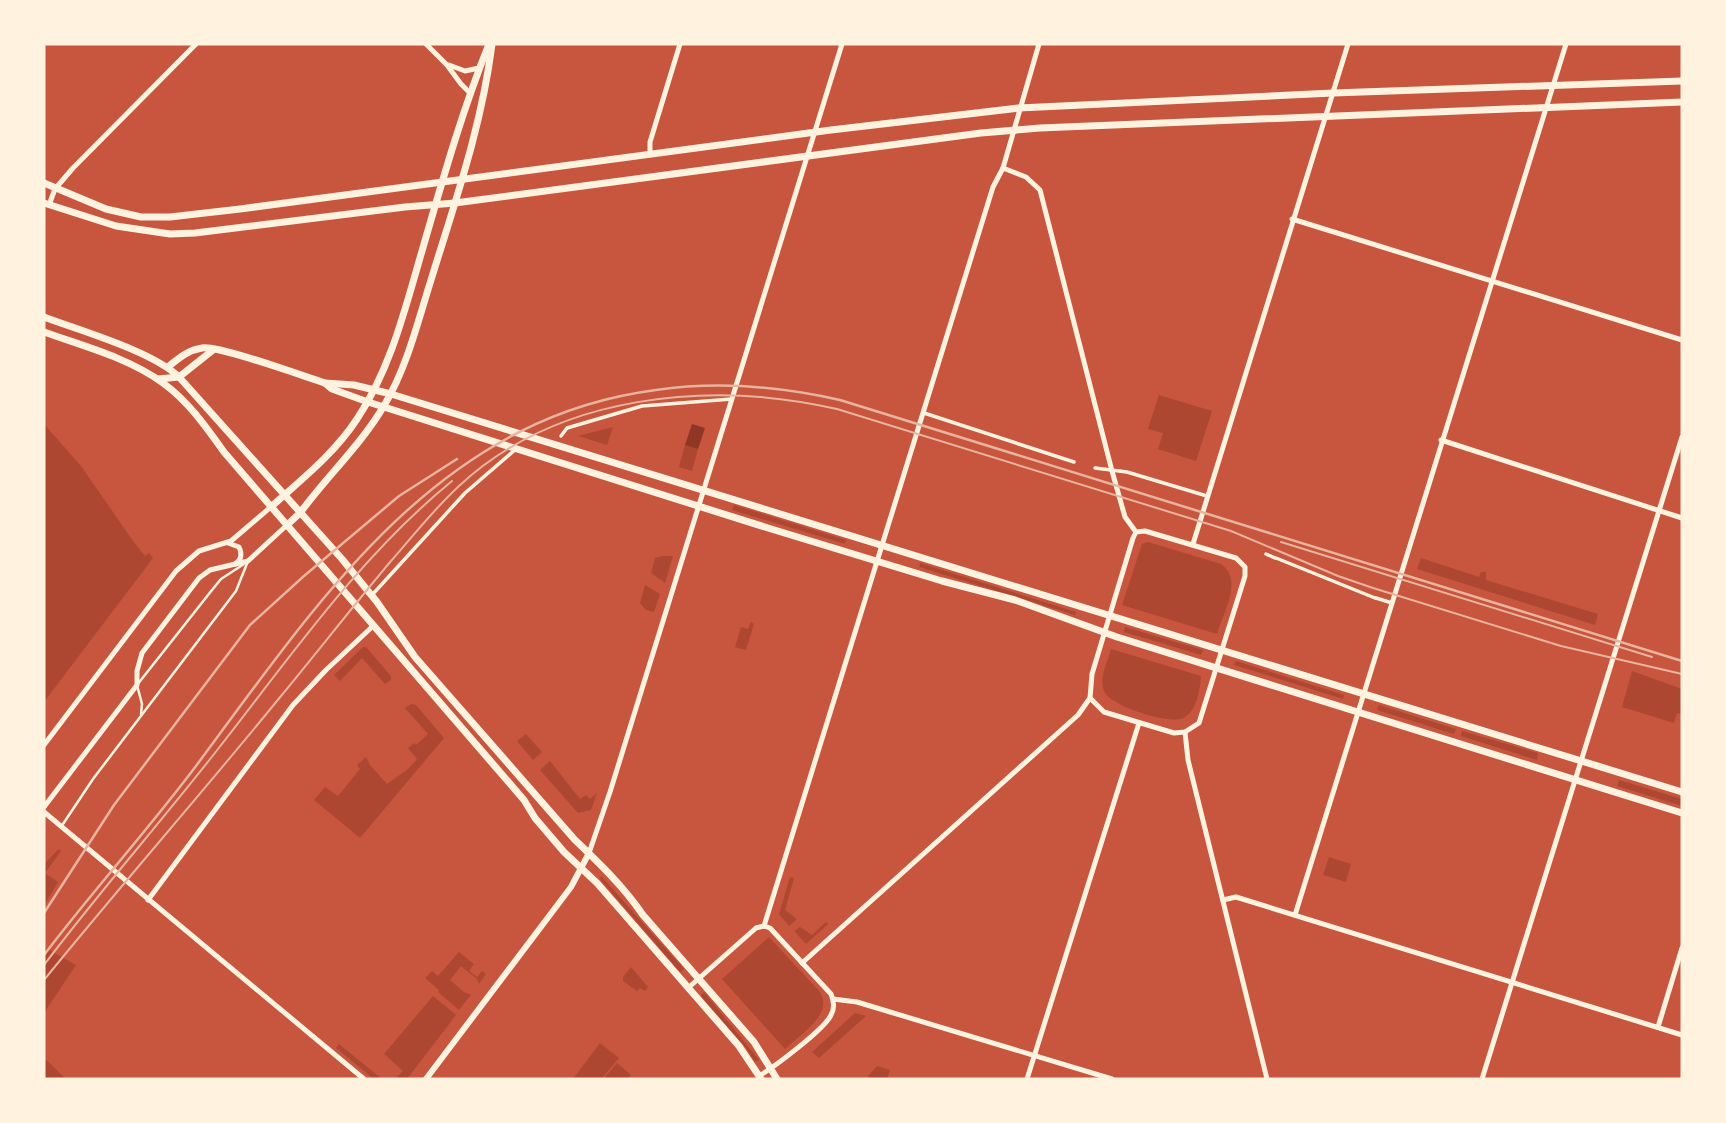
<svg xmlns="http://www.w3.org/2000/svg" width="1726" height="1123" font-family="'Playfair Display',serif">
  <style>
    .green { fill: #ae4732 }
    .water { fill: #8f3625 }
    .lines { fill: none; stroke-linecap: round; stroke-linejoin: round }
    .service { stroke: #fff3e0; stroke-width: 2.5 }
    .pedestrian { stroke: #fff3e0; stroke-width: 3.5 }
    .minor { stroke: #fff3e0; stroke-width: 5 }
    .tertiary { stroke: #fff3e0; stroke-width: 6 }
    .secondary { stroke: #fff3e0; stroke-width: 7 }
    .tram { stroke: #e9b49f; stroke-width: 2 }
    .rail { stroke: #e9b49f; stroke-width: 2.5 }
  </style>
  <rect width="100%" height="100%" fill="#c8553d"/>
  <g class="green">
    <polygon points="1159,395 1212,411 1196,461 1158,449 1163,433 1148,429"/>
    <polygon points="44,424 81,466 133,541 145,556 149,553 153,558 44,702"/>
    <polygon points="613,427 607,445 578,436"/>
    <polygon points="685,445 698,449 692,471 679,467"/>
    <polygon points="734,505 846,540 845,544 732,510"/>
    <path d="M1148,542L1221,564C1244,580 1223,613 1217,634L1122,605L1142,544Z"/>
    <polygon points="662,556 673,556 665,583 651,573 655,558"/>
    <polygon points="1421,558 1479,577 1481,572 1486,572 1486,580 1598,614 1595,625 1417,569"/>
    <polygon points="920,563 1076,612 1075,615 919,567"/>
    <polygon points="645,585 660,594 654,612 646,610 640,603"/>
    <polygon points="751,622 754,624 746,650 735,647 741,627 748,629"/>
    <polygon points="1125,627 1203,650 1201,655 1124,632"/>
    <polygon points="363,647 366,647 391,676 391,680 385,684 362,658 340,681 334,675"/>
    <path d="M1111,649L1201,676C1200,689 1197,712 1183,718C1169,725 1110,706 1104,691C1099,677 1108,661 1111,649Z"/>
    <polygon points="1236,661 1344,695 1343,699 1234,665"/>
    <polygon points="1632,671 1682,689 1682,714 1677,713 1674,723 1622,707"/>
    <polygon points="411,704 416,705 444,738 360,838 314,800 325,787 338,796 360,769 357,765 366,757 370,765 387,784 408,769 417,759 408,748 414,743 416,745 428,734 405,708"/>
    <polygon points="1379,705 1456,729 1454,734 1377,710"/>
    <polygon points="1462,731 1538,753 1537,760 1461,736"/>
    <polygon points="526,734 542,752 533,760 517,741"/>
    <polygon points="550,761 580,799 586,795 590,799 597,793 591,810 578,813 540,770"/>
    <polygon points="1619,780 1682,799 1682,806 1617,786"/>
    <polygon points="59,849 61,851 45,873 58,882 44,906 44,864"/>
    <polygon points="1329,857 1351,864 1346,882 1323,875"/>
    <polygon points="601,876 684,969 680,972 600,879"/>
    <polygon points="790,877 794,878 785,910 797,919 789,926 779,914"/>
    <polygon points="826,922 828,924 806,944 794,931 800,927 812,935"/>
    <path d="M769,937L820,992C834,1015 799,1035 785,1049L722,979Z"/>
    <polygon points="44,947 76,965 44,1013"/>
    <polygon points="459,952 474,964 469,971 477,977 482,971 486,974 479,984 477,979 461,966 450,980 464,992 471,995 459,1010 438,992 439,990 425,978 432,971 438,976"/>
    <polygon points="631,967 648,987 645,991 640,988 637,991 623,981 623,977"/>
    <polygon points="704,992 759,1060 755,1062 746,1048 701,996"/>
    <polygon points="433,996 456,1015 407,1079 395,1079 403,1071 384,1054"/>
    <polygon points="855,1013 866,1016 819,1058 812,1052"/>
    <polygon points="600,1043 619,1058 603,1077 604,1079 573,1079"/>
    <polygon points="339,1044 382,1079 374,1079 336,1048"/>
    <polygon points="44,1058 65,1078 66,1079 44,1079"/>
    <polygon points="617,1063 631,1075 627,1079 608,1079 605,1077"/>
    <polygon points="877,1066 890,1070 887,1079 869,1079 868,1076"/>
  </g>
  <polygon class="water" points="692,424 705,428 698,449 685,445"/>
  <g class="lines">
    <g class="service">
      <polyline points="141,714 142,704 137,685 212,590 221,579 244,564"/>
      <polyline points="61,827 93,779 236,591 248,561"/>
    </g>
    <g class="pedestrian">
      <polyline points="924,413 1074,462"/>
      <polyline points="561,436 567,428 642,406 732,399"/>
      <polyline points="1095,468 1127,472 1207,496"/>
      <polyline points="1266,554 1275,558"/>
      <polyline points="1276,558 1375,598"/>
      <polyline points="372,595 465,493 516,449"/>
      <polyline points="1376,598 1392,603"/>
    </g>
    <g class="minor">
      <polyline points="426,44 447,65 461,84 471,94"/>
      <polyline points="449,65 465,71 479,68"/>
      <polyline points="650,154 650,142 680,44"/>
      <polyline points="1003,168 1026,177 1040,190 1112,471 1125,517 1136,532"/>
      <polyline points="49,205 55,189 73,168 196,44"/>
      <polyline points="1292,219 1682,340"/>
      <polyline points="1441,440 1682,518"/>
      <polygon points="1145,531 1236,558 1245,567 1245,576 1199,723 1185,732 1174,733 1104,712 1090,698 1092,674 1133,538 1136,532"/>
      <path d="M228,543L239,547C242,553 242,560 235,564"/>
      <polyline points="1193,544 1348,44"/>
      <polyline points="1185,732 1188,760 1267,1079"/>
      <polyline points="44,745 176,571 199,551 231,541 272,506"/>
      <polyline points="44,807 137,685 137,671 142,653 199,578 210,570 248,561 287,525"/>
      <polyline points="44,812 364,1079"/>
      <polyline points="589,853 610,792 842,44"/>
      <polyline points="148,900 293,705 326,670 373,626"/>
      <polyline points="1223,900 1236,897 1682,1035"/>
      <polyline points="1295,915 1566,44"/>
      <polyline points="764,926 993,187 1003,168 1039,44"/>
      <polyline points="802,963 1078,715 1090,698"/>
      <path d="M688,988L756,928L764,926L770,928L831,994C834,1001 835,1008 831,1015C825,1029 774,1067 759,1076"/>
      <polyline points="833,999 857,1002 1112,1079"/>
      <polyline points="1658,1027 1682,948"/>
      <polyline points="1027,1079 1139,723"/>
      <polyline points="1482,1079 1682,437"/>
    </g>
    <polyline class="tertiary" points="426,1079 571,887 589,853"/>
    <g class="secondary">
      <polyline points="44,183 106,209 141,217 170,217 240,209 831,130 1019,108 1333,93 1682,81"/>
      <polyline points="44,203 116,226 170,234 195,233 405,207 455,203 981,133 1040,128 1682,102"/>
      <path d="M44,317C81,331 152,351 179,377L342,559L377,602L415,657L575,840C600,864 623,886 643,915L754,1042L777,1079"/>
      <path d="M44,332C83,346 129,358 163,383C189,402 206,427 224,452L524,800L535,818L564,852L597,883L739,1046L761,1079"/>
      <path d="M168,367C178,359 188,350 202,348C218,345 303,376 325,383L332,389L368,402L768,528L942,581L1015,600L1117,637L1682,813"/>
      <polyline points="158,379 179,377 213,350"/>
      <polyline points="325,383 354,385 391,394 1682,792"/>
      <path d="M272,506C302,479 334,454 357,419C391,368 405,309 422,251C442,182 462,111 489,44"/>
      <path d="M287,525L300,513C327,476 362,444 385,404C407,367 418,321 431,280C455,202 482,125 492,44"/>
    </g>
    <g class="tram">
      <polyline points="1281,542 1652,657"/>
      <path d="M44,965C100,891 161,822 218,749C291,656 360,556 452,481"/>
      <path d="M44,980C122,884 203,792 281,696C318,651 354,605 391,561C413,536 434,509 459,486C558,394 710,380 837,409L1231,531L1338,576L1373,588L1561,646L1682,674"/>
    </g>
    <g class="rail">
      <polyline points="44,913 114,805 250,625 304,576 399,496 457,459"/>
      <path d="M44,955C94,889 150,828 199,762C320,599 438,418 656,390C718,381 779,386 840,400L1682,661"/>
    </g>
  </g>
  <rect width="1726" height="1123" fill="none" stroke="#fff3e0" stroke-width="91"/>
</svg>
